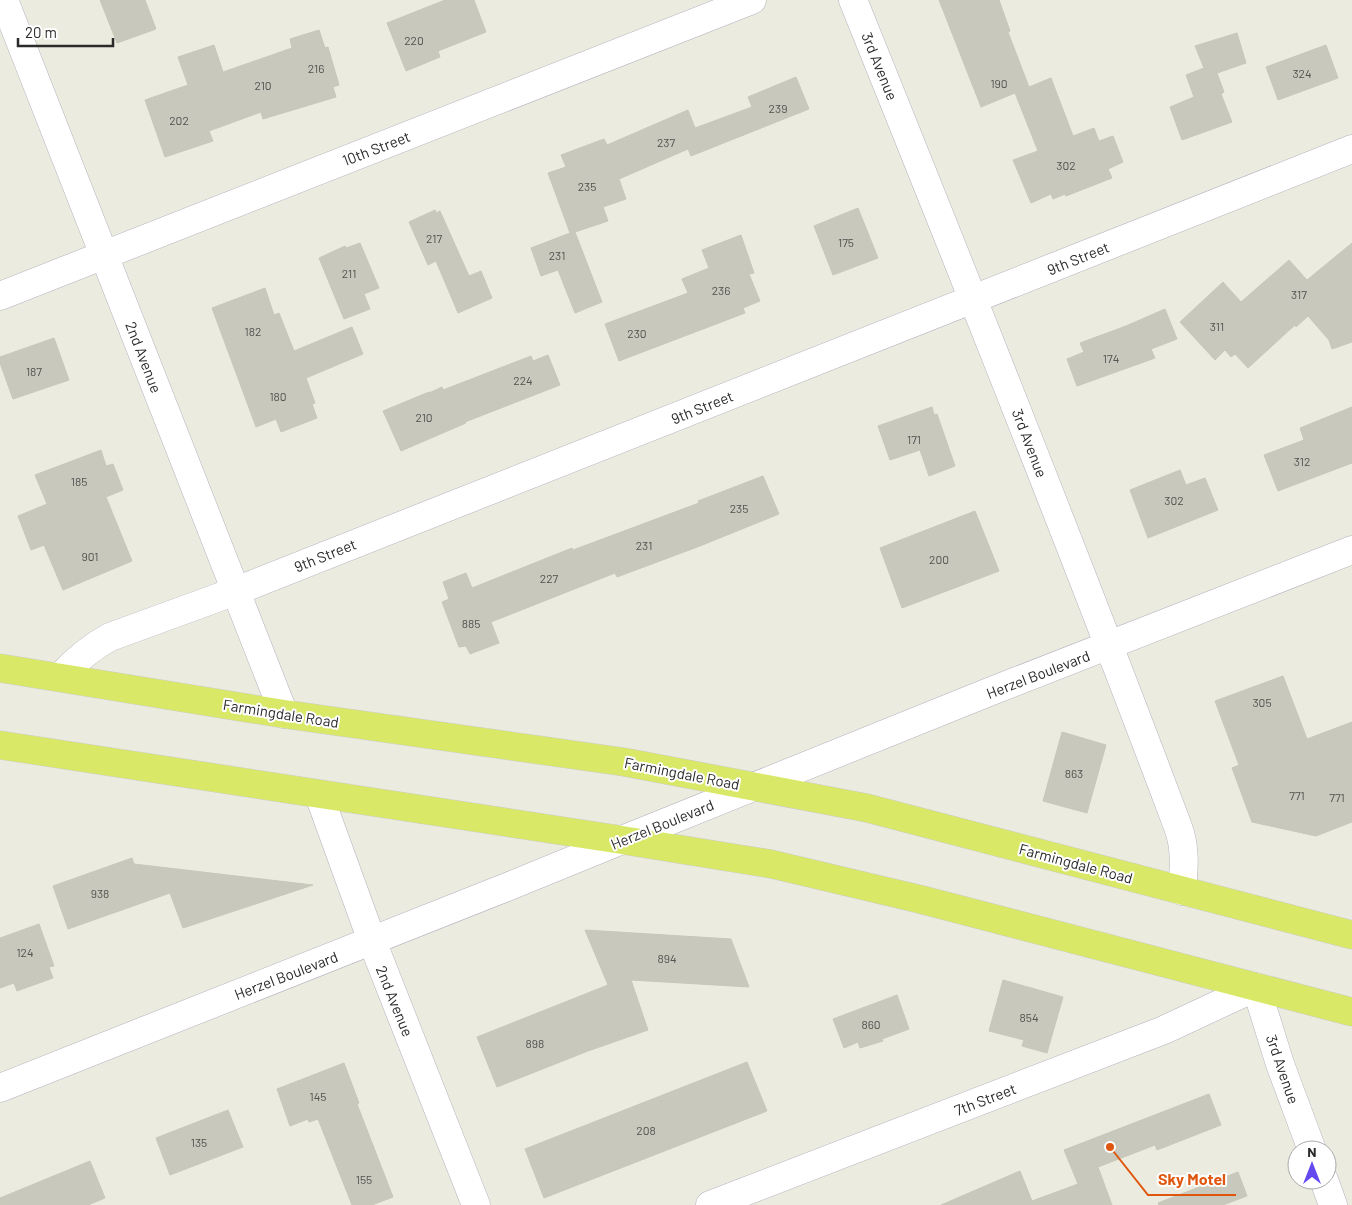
<svg xmlns="http://www.w3.org/2000/svg" width="1352" height="1205" font-family="Barlow,sans-serif">
  <style>
    .building { fill: #c8c8bd; stroke: #c8c8b8 }
    .lines { fill: none; stroke-linecap: round; stroke-linejoin: round }
    .street-casing { stroke: #b4b2be; stroke-width: 29 }
    .secondary-casing { stroke: #b4b2be; stroke-width: 29 }
    .primary-casing { stroke: #ccc; stroke-width: 29 }
    .street { stroke: #fff; stroke-width: 28 }
    .secondary { stroke: #fff; stroke-width: 28 }
    .primary { stroke: #d9e967; stroke-width: 28 }
    .labels { text-anchor: middle; dominant-baseline: central; stroke-width: 4; stroke-linejoin: round; paint-order: stroke }
    .number-label { font-size: 12px; fill: #525250 }
    .street-label { font-size: 15px; fill: #2b2b2b; stroke: #fff }
    .leader { fill: none; stroke: #df570e; stroke-width: 2 }
    .callout-dot { fill: #df570e; stroke: #fff; stroke-width: 2 }
    .callout-label { font-size: 16px; text-anchor: middle; font-weight: bold; fill: #df570e; stroke: #fff; stroke-width: 4; stroke-linejoin: round; paint-order: stroke }
  </style>
  <rect width="100%" height="100%" fill="#ecebdf"/>
  <g class="building">
    <polygon points="100,0 145,0 156,29 117,43"/>
    <polygon points="445,0 474,0 486,32 438,51 440,57 406,71 387,23"/>
    <polygon points="939,0 999,0 1010,31 1008,32 1029,87 1051,78 1073,136 1094,128 1099,141 1113,136 1123,162 1108,169 1112,178 1066,196 1065,194 1053,199 1051,194 1031,203 1013,160 1038,151 1015,93 981,107"/>
    <polygon points="319,30 325,48 328,47 339,85 333,87 336,97 263,119 261,112 209,131 213,141 165,157 145,100 188,85 178,57 214,45 223,72 292,48 290,39"/>
    <polygon points="1237,33 1246,63 1217,73 1224,92 1221,94 1232,122 1182,140 1170,107 1194,97 1186,75 1204,68 1195,46"/>
    <polygon points="1326,45 1338,78 1278,100 1266,67"/>
    <polygon points="796,77 809,109 691,156 688,149 619,179 626,199 603,207 608,221 575,232 602,302 575,313 558,270 541,276 531,248 570,233 548,173 566,167 561,155 604,139 607,145 688,110 695,128 752,107 748,97"/>
    <polygon points="858,208 878,258 833,275 814,226"/>
    <polygon points="435,210 436,213 440,211 469,276 481,271 492,298 458,313 436,261 428,265 409,222"/>
    <polygon points="741,235 754,273 749,274 760,301 743,308 745,313 619,361 605,324 688,293 682,279 709,268 702,250"/>
    <polygon points="360,243 379,288 364,294 370,309 344,319 319,258 345,246 346,248"/>
    <polygon points="1352,243 1352,342 1332,349 1329,340 1308,316 1296,327 1295,325 1248,368 1235,354 1231,357 1225,350 1215,360 1180,322 1223,282 1241,302 1289,260 1307,280"/>
    <polygon points="265,288 274,315 279,313 294,351 352,327 363,354 306,378 315,403 312,404 317,418 281,432 276,419 256,427 212,308"/>
    <polygon points="1165,309 1177,339 1151,349 1155,358 1077,386 1067,359 1084,352 1080,343 1126,326"/>
    <polygon points="54,338 69,380 13,399 0,363 0,357"/>
    <polygon points="548,355 560,385 465,422 466,423 401,451 383,411 429,392 429,393 442,387 443,390 531,356 533,361"/>
    <polygon points="932,407 934,415 937,414 955,466 929,476 920,450 890,460 878,426"/>
    <polygon points="1352,407 1352,463 1278,491 1264,455 1304,440 1300,428"/>
    <polygon points="101,450 106,466 113,464 123,490 106,497 132,561 63,590 44,545 31,550 18,516 47,504 35,475"/>
    <polygon points="1180,470 1186,485 1205,478 1218,510 1148,538 1130,490"/>
    <polygon points="763,476 779,514 700,546 617,577 615,573 491,622 499,643 470,654 466,646 459,647 442,602 449,599 443,582 466,573 472,588 572,548 573,550 699,503 698,501"/>
    <polygon points="975,511 999,571 902,608 880,548"/>
    <polygon points="1283,676 1307,739 1352,722 1352,822 1316,836 1252,822 1232,768 1239,765 1215,701"/>
    <polygon points="1062,732 1106,745 1087,813 1043,801"/>
    <polygon points="132,858 134,864 313,885 183,928 170,893 68,929 53,886"/>
    <polygon points="39,924 54,966 49,967 53,978 17,991 14,983 0,988 0,938"/>
    <polygon points="585,930 731,939 749,987 631,980 648,1030 588,1051 497,1087 477,1037 608,985"/>
    <polygon points="1003,980 1063,997 1047,1053 1022,1046 1024,1040 989,1031"/>
    <polygon points="897,995 909,1029 882,1039 883,1041 860,1048 858,1042 844,1048 833,1019"/>
    <polygon points="747,1062 767,1111 544,1198 525,1149"/>
    <polygon points="344,1063 359,1103 357,1104 393,1197 372,1205 352,1205 318,1119 309,1122 308,1119 290,1126 277,1089"/>
    <polygon points="1209,1094 1221,1125 1157,1150 1155,1145 1098,1167 1112,1205 941,1205 1020,1171 1032,1201 1078,1184 1064,1150"/>
    <polygon points="228,1110 243,1147 170,1175 156,1138"/>
    <polygon points="90,1161 105,1198 88,1205 0,1205 0,1198"/>
    <polygon points="1238,1172 1247,1196 1223,1205 1159,1205 1158,1203"/>
  </g>
  <g class="lines">
    <g class="street-casing">
      <g id="street">
        <polyline points="4,0 284,714"/>
        <path d="M853,0C964,275 1074,550 1178,827C1186,848 1184,869 1182,891"/>
        <polyline points="0,296 752,0"/>
        <path d="M60,677C75,661 91,647 110,637L236,591L1352,149"/>
        <polyline points="319,795 372,941 476,1205"/>
        <polyline points="1324,1180 1333,1205"/>
        <polyline points="710,1205 1164,1030 1256,987 1280,1064 1312,1150"/>
      </g>
    </g>
    <g class="secondary-casing">
      <polyline id="secondary" points="0,1088 507,887 622,840 989,692 1352,550"/>
    </g>
    <g class="primary-casing">
      <g id="primary">
        <polyline points="0,668 284,714 624,762 867,808 1352,935"/>
        <polyline points="0,745 622,840 771,864 919,899 1352,1012"/>
      </g>
    </g>
    <use href="#street" class="street"/>
    <use href="#secondary" class="secondary"/>
    <use href="#primary" class="primary"/>
  </g>
  <g class="labels">
    <g class="number-label">
      <text x="414" y="40">220</text>
      <text x="316" y="68">216</text>
      <text x="1302" y="73">324</text>
      <text x="999" y="83">190</text>
      <text x="263" y="85">210</text>
      <text x="778" y="108">239</text>
      <text x="179" y="120">202</text>
      <text x="666" y="142">237</text>
      <text x="1066" y="165">302</text>
      <text x="587" y="186">235</text>
      <text x="434" y="238">217</text>
      <text x="846" y="242">175</text>
      <text x="557" y="255">231</text>
      <text x="349" y="273">211</text>
      <text x="721" y="290">236</text>
      <text x="1299" y="294">317</text>
      <text x="1217" y="326">311</text>
      <text x="253" y="331">182</text>
      <text x="637" y="333">230</text>
      <text x="1111" y="358">174</text>
      <text x="34" y="371">187</text>
      <text x="523" y="380">224</text>
      <text x="278" y="396">180</text>
      <text x="424" y="417">210</text>
      <text x="914" y="439">171</text>
      <text x="1302" y="461">312</text>
      <text x="79" y="481">185</text>
      <text x="1174" y="500">302</text>
      <text x="739" y="508">235</text>
      <text x="644" y="545">231</text>
      <text x="90" y="556">901</text>
      <text x="939" y="559">200</text>
      <text x="549" y="578">227</text>
      <text x="471" y="623">885</text>
      <text x="1262" y="702">305</text>
      <text x="1074" y="773">863</text>
      <text x="1297" y="795">771</text>
      <text x="1337" y="797">771</text>
      <text x="100" y="893">938</text>
      <text x="25" y="952">124</text>
      <text x="667" y="958">894</text>
      <text x="1029" y="1017">854</text>
      <text x="871" y="1024">860</text>
      <text x="535" y="1043">898</text>
      <text x="318" y="1096">145</text>
      <text x="646" y="1130">208</text>
      <text x="199" y="1142">135</text>
      <text x="364" y="1179">155</text>
    </g>
    <g class="street-label">
      <text transform="translate(880 66) rotate(68)">3rd Avenue</text>
      <text transform="translate(376 148) rotate(-21)">10th Street</text>
      <text transform="translate(1078 258) rotate(-22)">9th Street</text>
      <text transform="translate(144 357) rotate(69)">2nd Avenue</text>
      <text transform="translate(702 407) rotate(-22)">9th Street</text>
      <text transform="translate(1030 443) rotate(69)">3rd Avenue</text>
      <text transform="translate(325 555) rotate(-22)">9th Street</text>
      <text transform="translate(1038 674) rotate(-21)">Herzel Boulevard</text>
      <text transform="translate(281 713) rotate(9)">Farmingdale Road</text>
      <text transform="translate(682 773) rotate(11)">Farmingdale Road</text>
      <text transform="translate(662 824) rotate(-22)">Herzel Boulevard</text>
      <text transform="translate(1076 863) rotate(15)">Farmingdale Road</text>
      <text transform="translate(286 975) rotate(-21)">Herzel Boulevard</text>
      <text transform="translate(395 1001) rotate(68)">2nd Avenue</text>
      <text transform="translate(1283 1069) rotate(71)">3rd Avenue</text>
      <text transform="translate(985 1099) rotate(-21)">7th Street</text>
    </g>
  </g>
  <path class="leader" d="M1110 1147L1148 1195H1236"/>
  <circle class="callout-dot" cx="1110" cy="1147" r="5"/>
  <g class="callout-label">
    <text x="1192" y="1185">Sky Motel</text>
  </g>
  <g transform="translate(1312 1165)"><circle r="24" fill="#ffffff" stroke="#aaaaaa"/>
  <path d="M0-4L9 19L0 12L-9 19Z" fill="#6449ef"/>
  <text y="-8" font-size="14" font-weight="bold" text-anchor="middle" fill="#2b2b2b">N</text>
  </g>
  <path d="M18 38v8h95v-8" fill="none" stroke="#2b2b2b" stroke-width="2.5"/>
  <text x="25" y="38" font-size="15" fill="#2b2b2b" stroke="#ffffff" stroke-width="4" paint-order="stroke">20 m</text>
</svg>
